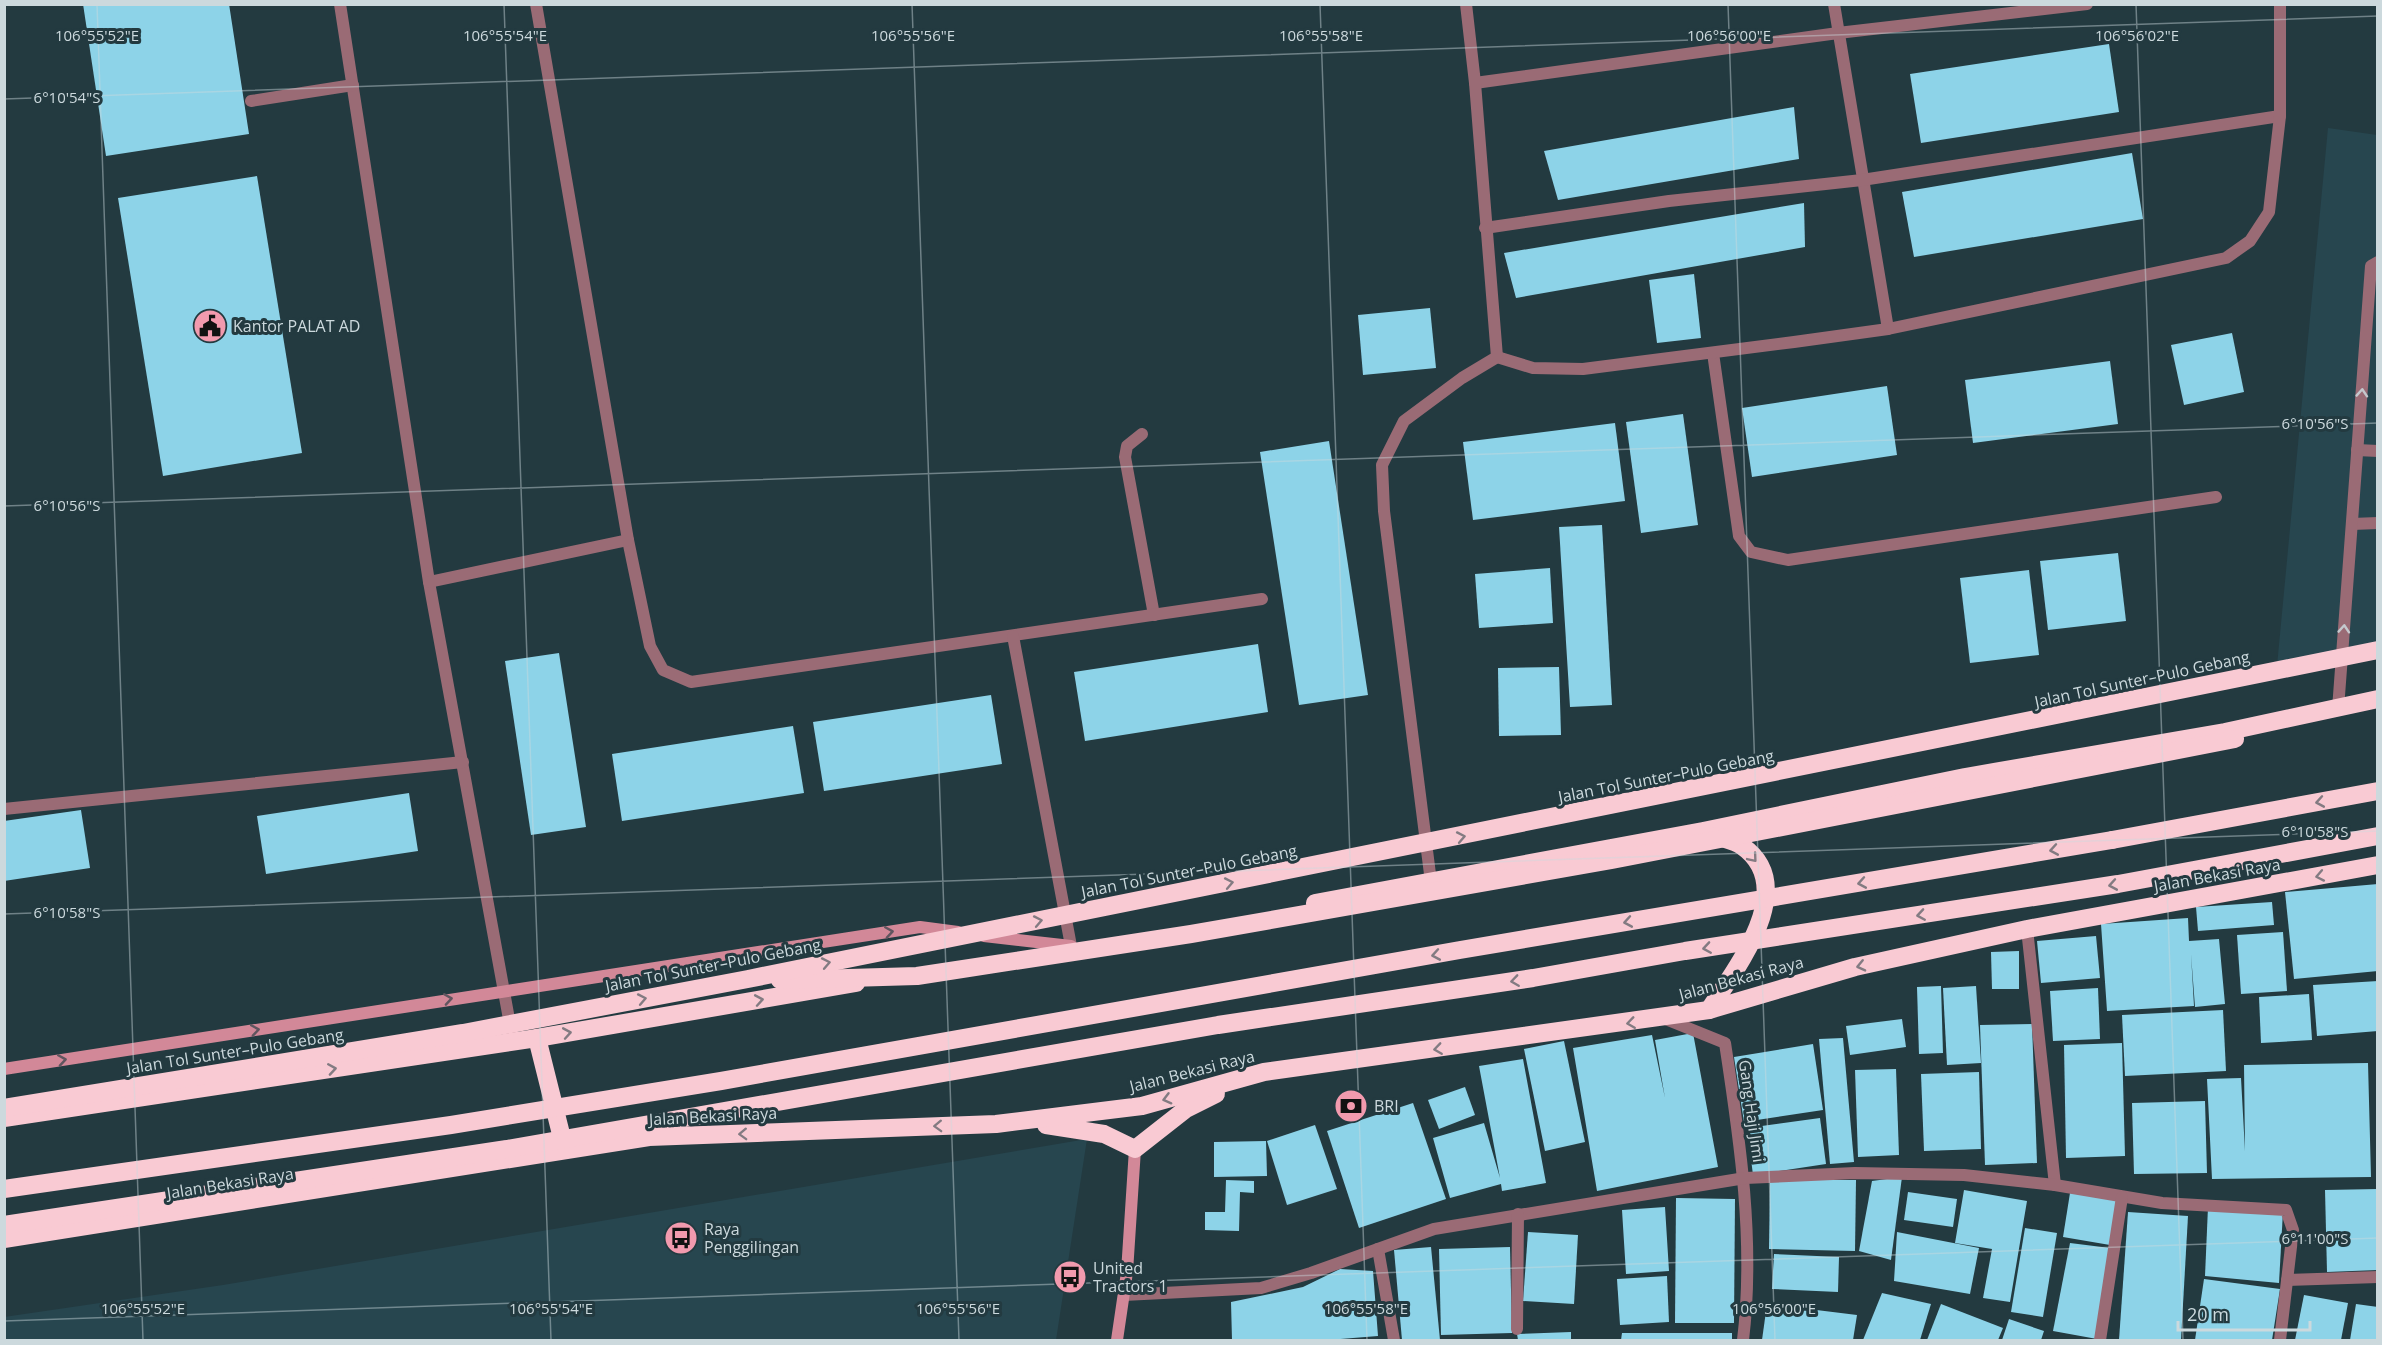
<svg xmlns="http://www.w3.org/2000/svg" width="2382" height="1345" font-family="'Open Sans',sans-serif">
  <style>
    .built { fill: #27464f }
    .building { fill: #8dd3e8 }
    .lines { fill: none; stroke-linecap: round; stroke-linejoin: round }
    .lane { stroke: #9a6b75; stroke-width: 12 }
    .street { stroke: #9a6b75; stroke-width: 12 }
    .secondary { stroke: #d28898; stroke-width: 12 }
    .highway { stroke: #f9cad3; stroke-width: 18 }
    .highway-bridge { stroke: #f9cad3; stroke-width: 18 }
    .oneway { stroke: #c4c8cd }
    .oneway2 { stroke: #837b82 }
    .oneway3 { stroke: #60555f }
    .ticks { fill: none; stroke: #ccd9dd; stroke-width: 1.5; stroke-opacity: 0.45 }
    .labels { text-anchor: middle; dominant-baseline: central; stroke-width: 6; stroke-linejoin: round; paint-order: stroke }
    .poi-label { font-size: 16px; fill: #ccd9dd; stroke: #233a40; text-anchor: start }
    .street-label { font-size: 16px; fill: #ccd9dd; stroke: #233a40 }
    .ticks-label { font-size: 15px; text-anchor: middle; fill: #ccd9dd; stroke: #233a40; stroke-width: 6; stroke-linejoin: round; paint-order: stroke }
  </style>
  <rect width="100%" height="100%" fill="#233a40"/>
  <g class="built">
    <polygon points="2328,128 2377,135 2377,647 2277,666"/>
    <polygon points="1087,1139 1056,1340 5,1340 4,1317 223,1285"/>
  </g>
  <g class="building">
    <polygon points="83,4 229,4 249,134 106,156"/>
    <polygon points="2109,44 2119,112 1921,143 1910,74"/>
    <polygon points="1794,107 1799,159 1558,200 1544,151"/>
    <polygon points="2132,153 2143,219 1914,257 1902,192"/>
    <polygon points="257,176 302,453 163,476 118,198"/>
    <polygon points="1804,203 1805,247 1516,298 1504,253"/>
    <polygon points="1694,274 1701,338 1657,343 1649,280"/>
    <polygon points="1430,308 1436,368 1363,375 1358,315"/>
    <polygon points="2232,333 2244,392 2184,405 2171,345"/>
    <polygon points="2110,361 2118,424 1973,443 1965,380"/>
    <polygon points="1887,386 1897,455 1752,477 1742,408"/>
    <polygon points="1683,414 1698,525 1641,533 1626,422"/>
    <polygon points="1615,423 1625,501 1473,520 1463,442"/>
    <polygon points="1329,441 1368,695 1299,705 1260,452"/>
    <polygon points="1602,525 1612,705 1570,707 1559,527"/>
    <polygon points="2118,553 2126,621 2048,630 2040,561"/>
    <polygon points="1550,568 1553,623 1479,628 1475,574"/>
    <polygon points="2029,570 2039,655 1970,663 1960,578"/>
    <polygon points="1258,644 1268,712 1085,741 1074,672"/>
    <polygon points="559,653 586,827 531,835 505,661"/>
    <polygon points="1559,667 1561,735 1499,736 1498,668"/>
    <polygon points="991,695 1002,764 824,791 813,722"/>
    <polygon points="793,726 804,793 622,821 612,754"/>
    <polygon points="409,793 418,851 266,874 257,816"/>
    <polygon points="81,810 90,868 4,881 4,821"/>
    <polygon points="2378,884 2378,971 2294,979 2285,892"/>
    <polygon points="2272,902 2274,925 2198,931 2196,907"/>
    <polygon points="2188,918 2189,941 2219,939 2225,1004 2195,1007 2191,954 2194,1006 2107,1011 2101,924"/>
    <polygon points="2283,932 2287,991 2241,994 2237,935"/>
    <polygon points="2096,936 2100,978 2041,983 2037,941"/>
    <polygon points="2019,951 2019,989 1992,989 1991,952"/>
    <polygon points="2378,981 2378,1031 2317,1036 2313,985"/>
    <polygon points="1941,986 1943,1053 1919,1054 1917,987"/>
    <polygon points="1976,986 1981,1063 1947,1065 1943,988"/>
    <polygon points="2098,988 2100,1039 2053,1041 2050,991"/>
    <polygon points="2309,994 2312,1040 2261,1043 2259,997"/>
    <polygon points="2223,1010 2226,1071 2125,1076 2122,1015"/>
    <polygon points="1902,1019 1906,1047 1850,1055 1846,1026"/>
    <polygon points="2032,1024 2037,1163 1985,1165 1980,1025"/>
    <polygon points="1693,1033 1718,1167 1597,1191 1573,1048 1652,1035 1665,1098 1655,1040"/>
    <polygon points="1843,1038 1854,1162 1830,1164 1819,1039"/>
    <polygon points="1564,1041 1585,1142 1545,1151 1524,1049"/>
    <polygon points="2122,1043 2125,1156 2066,1158 2064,1045"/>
    <polygon points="1813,1044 1823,1110 1744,1122 1734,1057"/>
    <polygon points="1523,1059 1546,1183 1502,1191 1501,1184 1450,1198 1433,1138 1484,1123 1500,1178 1479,1066"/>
    <polygon points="2368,1063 2371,1177 2212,1179 2207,1079 2241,1078 2245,1151 2244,1065"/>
    <polygon points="1896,1069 1899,1155 1858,1157 1855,1070"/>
    <polygon points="1979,1072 1981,1149 1924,1151 1921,1074"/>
    <polygon points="1465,1087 1475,1115 1439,1129 1428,1100"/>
    <polygon points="2205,1101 2207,1173 2134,1174 2132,1103"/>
    <polygon points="1413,1103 1446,1199 1359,1228 1327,1131"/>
    <polygon points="1820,1118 1826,1164 1753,1175 1747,1128"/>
    <polygon points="1315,1125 1337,1189 1287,1205 1267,1141"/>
    <polygon points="1266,1141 1267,1176 1214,1177 1214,1142"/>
    <polygon points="1902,1177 1891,1260 1859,1251 1872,1181"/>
    <polygon points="1226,1180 1254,1181 1254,1193 1240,1192 1239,1231 1205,1230 1205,1212 1225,1212"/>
    <polygon points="1770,1180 1856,1180 1855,1251 1769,1249"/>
    <polygon points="2378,1189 2378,1270 2327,1272 2325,1190"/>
    <polygon points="1964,1190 2027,1201 2010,1302 1983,1298 1992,1249 1955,1243"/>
    <polygon points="1908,1192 1957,1199 1953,1227 1904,1220"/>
    <polygon points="2070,1193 2117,1200 2110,1245 2063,1237"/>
    <polygon points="1676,1198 1735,1199 1734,1323 1675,1323"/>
    <polygon points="1665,1207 1669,1271 1626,1274 1622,1210"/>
    <polygon points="2208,1207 2283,1211 2279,1283 2205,1276"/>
    <polygon points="2128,1212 2188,1216 2181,1340 2119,1340"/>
    <polygon points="2025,1228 2057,1233 2043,1317 2011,1312"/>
    <polygon points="1528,1232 1578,1235 1574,1304 1523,1301"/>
    <polygon points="1897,1232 1979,1248 1970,1294 1894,1281"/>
    <polygon points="2070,1243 2110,1248 2097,1339 2053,1331"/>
    <polygon points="1431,1247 1440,1340 1402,1340 1394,1250"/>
    <polygon points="1510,1247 1512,1333 1441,1335 1439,1249"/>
    <polygon points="1774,1254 1839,1257 1838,1292 1772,1289"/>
    <polygon points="1340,1269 1373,1271 1378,1336 1328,1340 1232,1340 1231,1302 1303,1287"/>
    <polygon points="1667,1276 1669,1322 1620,1325 1617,1279"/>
    <polygon points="2204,1279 2280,1289 2272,1340 2195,1340"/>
    <polygon points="1882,1293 1931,1304 1920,1340 1863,1340"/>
    <polygon points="2304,1295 2348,1303 2341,1340 2295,1340"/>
    <polygon points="1767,1304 1857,1315 1853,1340 1762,1340"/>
    <polygon points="1941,1304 2003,1328 1998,1340 1927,1340"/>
    <polygon points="2356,1304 2378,1307 2378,1340 2350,1340"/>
    <polygon points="2009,1319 2044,1331 2041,1340 2002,1340"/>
    <polygon points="1571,1332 1571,1340 1518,1340 1517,1334"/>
    <polygon points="1622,1333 1732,1333 1732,1340 1621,1340"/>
  </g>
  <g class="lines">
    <g class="lane">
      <polyline points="2357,450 2378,451"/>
      <polyline points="2352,524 2378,523"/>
      <polyline points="2338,709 2371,266 2378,262"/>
    </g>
    <g class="street">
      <polyline points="340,4 429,582 511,1030"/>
      <polyline points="1834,4 1888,329"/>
      <polyline points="1475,83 1838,33 2087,4"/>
      <polyline points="251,101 353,85"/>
      <polyline points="1485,228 1669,201 1862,180 2280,116"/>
      <polyline points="1713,353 1739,536 1751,552 1788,560 2216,497"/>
      <polyline points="1497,357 1533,368 1583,369 1794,342 1888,329 2226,258 2250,241 2269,212 2280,116 2280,4"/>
      <polyline points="1142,434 1127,446 1125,457 1154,615"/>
      <polyline points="628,540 650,646 663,670 691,682 1262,599"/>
      <polyline points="429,582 628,540 536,4"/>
      <polyline points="1013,636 1071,946"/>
      <polyline points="4,809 463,762"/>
      <polyline points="1431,882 1384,511 1382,465 1404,421 1462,378 1497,357 1475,83 1466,4"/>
      <polyline points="2027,929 2055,1185"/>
      <path d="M1663,1018L1725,1043C1740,1141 1755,1242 1743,1340"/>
      <polyline points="1378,1249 1394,1340"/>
      <polyline points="2287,1280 2378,1277"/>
      <polyline points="1124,1295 1261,1288 1311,1273 1434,1229 1745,1178 1855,1173 1964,1175 2055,1185 2162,1203 2286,1210 2293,1230 2280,1340"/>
      <polyline points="1517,1329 1518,1214"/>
      <polyline points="2100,1340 2122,1197"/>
    </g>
    <g class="secondary">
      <polyline points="984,936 1071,946"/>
      <polyline points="4,1069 920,927 958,932"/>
      <polyline points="1117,1340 1127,1272 1135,1149"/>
    </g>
    <g class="highway">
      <polyline points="2112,840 2378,791"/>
      <polyline points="1315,903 1703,831 1965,777 2225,732 2378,699"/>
      <path d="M1709,1010C1735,969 1801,887 1742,846C1735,841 1724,839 1716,836"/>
      <polyline points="537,1038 565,1150"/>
      <polyline points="4,1118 537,1038 856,983"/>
      <polyline points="1046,1125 1104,1134 1135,1149 1186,1109 1216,1094"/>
      <polyline points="4,1239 649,1137 996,1124 1142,1106 1264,1072 1709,1010 1855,967 2027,929 2378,865"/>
    </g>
    <g class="highway-bridge">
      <polyline points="780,980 917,976 1191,934 1612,860 2235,739"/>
      <polyline points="4,1108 463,1033 748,979 2378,650"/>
      <polyline points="4,1189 451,1125 721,1081 1460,950 2112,840"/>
      <polyline points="4,1225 507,1149 1218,1025 1533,978 1685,951 2118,884 2378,836"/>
    </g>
  </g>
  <defs><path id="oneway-chevron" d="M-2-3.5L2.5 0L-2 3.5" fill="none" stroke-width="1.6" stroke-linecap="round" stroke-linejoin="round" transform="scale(1.5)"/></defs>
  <g class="oneway">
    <use href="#oneway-chevron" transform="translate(2362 393) rotate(-86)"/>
    <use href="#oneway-chevron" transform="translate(2344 629) rotate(-86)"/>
  </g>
  <g class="oneway2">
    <use href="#oneway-chevron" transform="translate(2320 802) rotate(170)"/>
    <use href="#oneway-chevron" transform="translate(1461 837) rotate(-11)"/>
    <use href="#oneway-chevron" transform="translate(2054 850) rotate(170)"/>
    <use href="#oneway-chevron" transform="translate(1753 858) rotate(50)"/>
    <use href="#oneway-chevron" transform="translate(2320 876) rotate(169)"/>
    <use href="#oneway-chevron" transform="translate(1229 883) rotate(-11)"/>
    <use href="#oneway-chevron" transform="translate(1862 883) rotate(170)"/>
    <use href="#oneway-chevron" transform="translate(2113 885) rotate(170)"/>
    <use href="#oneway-chevron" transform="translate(1921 915) rotate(171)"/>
    <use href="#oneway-chevron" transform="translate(1038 921) rotate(-11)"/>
    <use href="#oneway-chevron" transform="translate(1628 922) rotate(170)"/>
    <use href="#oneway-chevron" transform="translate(1707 948) rotate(171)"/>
    <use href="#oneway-chevron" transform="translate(1436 955) rotate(170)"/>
    <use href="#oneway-chevron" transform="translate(826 963) rotate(-11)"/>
    <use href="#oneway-chevron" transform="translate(1861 966) rotate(167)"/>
    <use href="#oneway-chevron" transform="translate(1515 981) rotate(172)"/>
    <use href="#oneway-chevron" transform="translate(642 999) rotate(-11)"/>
    <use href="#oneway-chevron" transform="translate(759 1000) rotate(-10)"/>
    <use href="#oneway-chevron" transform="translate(1631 1023) rotate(172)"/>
    <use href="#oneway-chevron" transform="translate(567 1033) rotate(-10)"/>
    <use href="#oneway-chevron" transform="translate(1438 1049) rotate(172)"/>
    <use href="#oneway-chevron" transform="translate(332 1069) rotate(-9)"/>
    <use href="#oneway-chevron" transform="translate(1167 1099) rotate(165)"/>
    <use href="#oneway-chevron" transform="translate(938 1126) rotate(178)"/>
    <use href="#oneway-chevron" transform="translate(743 1134) rotate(178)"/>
  </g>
  <g class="oneway3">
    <use href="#oneway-chevron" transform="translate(889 932) rotate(-9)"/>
    <use href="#oneway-chevron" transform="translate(448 999) rotate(-9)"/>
    <use href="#oneway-chevron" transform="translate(255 1030) rotate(-9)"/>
    <use href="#oneway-chevron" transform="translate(62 1060) rotate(-9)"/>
  </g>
  <path class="ticks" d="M97,4L143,1340M504,4L551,1340M912,4L959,1340M1320,4L1367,1340M1728,4L1775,1340M2136,4L2183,1340M4,99L2378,16M4,506L2378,423M4,914L2378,831M4,1321L2378,1238"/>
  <defs>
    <g id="civic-disc" transform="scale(1.725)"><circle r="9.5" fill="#f29aae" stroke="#233a40"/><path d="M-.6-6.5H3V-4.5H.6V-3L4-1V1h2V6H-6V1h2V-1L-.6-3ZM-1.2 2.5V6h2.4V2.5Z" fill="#111"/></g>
    <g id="bank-disc" transform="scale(1.725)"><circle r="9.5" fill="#f29aae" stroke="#233a40"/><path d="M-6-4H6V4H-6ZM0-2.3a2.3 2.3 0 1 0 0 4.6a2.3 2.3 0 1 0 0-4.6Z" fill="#111"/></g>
    <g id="bus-disc" transform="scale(1.725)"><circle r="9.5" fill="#f29aae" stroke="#233a40"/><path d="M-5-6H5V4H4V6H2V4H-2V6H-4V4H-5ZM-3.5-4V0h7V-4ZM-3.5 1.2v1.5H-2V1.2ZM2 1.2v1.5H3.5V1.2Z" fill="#111"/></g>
  </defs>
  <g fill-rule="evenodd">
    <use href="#civic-disc" x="210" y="326"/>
    <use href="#bank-disc" x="1351" y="1106"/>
    <use href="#bus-disc" x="681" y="1238"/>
    <use href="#bus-disc" x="1070" y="1277"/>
  </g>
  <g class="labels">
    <g class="poi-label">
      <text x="233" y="326">Kantor PALAT AD</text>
      <text x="1374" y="1106">BRI</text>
      <text x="704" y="1229">Raya<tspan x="704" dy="18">Penggilingan</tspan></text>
      <text x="1093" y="1268">United<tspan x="1093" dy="18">Tractors 1</tspan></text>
    </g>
    <g class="street-label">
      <text transform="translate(2142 679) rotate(-12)">Jalan Tol Sunter–Pulo Gebang</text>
      <text transform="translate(1666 776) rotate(-11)">Jalan Tol Sunter–Pulo Gebang</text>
      <text transform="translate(1189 871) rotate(-11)">Jalan Tol Sunter–Pulo Gebang</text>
      <text transform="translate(2217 875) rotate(-10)">Jalan Bekasi Raya</text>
      <text transform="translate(713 965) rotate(-11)">Jalan Tol Sunter–Pulo Gebang</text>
      <text transform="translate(1741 978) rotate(-15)">Jalan Bekasi Raya</text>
      <text transform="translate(235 1051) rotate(-9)">Jalan Tol Sunter–Pulo Gebang</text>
      <text transform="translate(1192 1071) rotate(-14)">Jalan Bekasi Raya</text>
      <text transform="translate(1752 1111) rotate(82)">Gang Haji Jimi</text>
      <text transform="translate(713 1116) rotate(-3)">Jalan Bekasi Raya</text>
      <text transform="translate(230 1183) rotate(-9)">Jalan Bekasi Raya</text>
    </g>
  </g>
  <g class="ticks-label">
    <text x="97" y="41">106°55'52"E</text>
    <text x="505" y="41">106°55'54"E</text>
    <text x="913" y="41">106°55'56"E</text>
    <text x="1321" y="41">106°55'58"E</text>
    <text x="1729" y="41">106°56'00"E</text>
    <text x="2137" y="41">106°56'02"E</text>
    <text x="67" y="103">6°10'54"S</text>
    <text x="2315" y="429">6°10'56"S</text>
    <text x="67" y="511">6°10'56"S</text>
    <text x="2315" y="837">6°10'58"S</text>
    <text x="67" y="918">6°10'58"S</text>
    <text x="2315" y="1244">6°11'00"S</text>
    <text x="143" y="1314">106°55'52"E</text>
    <text x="551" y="1314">106°55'54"E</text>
    <text x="958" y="1314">106°55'56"E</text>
    <text x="1366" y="1314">106°55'58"E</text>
    <text x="1774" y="1314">106°56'00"E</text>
  </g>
  <rect width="2382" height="1345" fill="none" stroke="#ccd9dd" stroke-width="12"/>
  <path d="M2178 1321v9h132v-9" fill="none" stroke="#ccd9dd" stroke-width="3"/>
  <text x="2187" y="1321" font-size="18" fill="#ccd9dd" stroke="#233a40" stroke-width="4.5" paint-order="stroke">20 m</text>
</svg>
